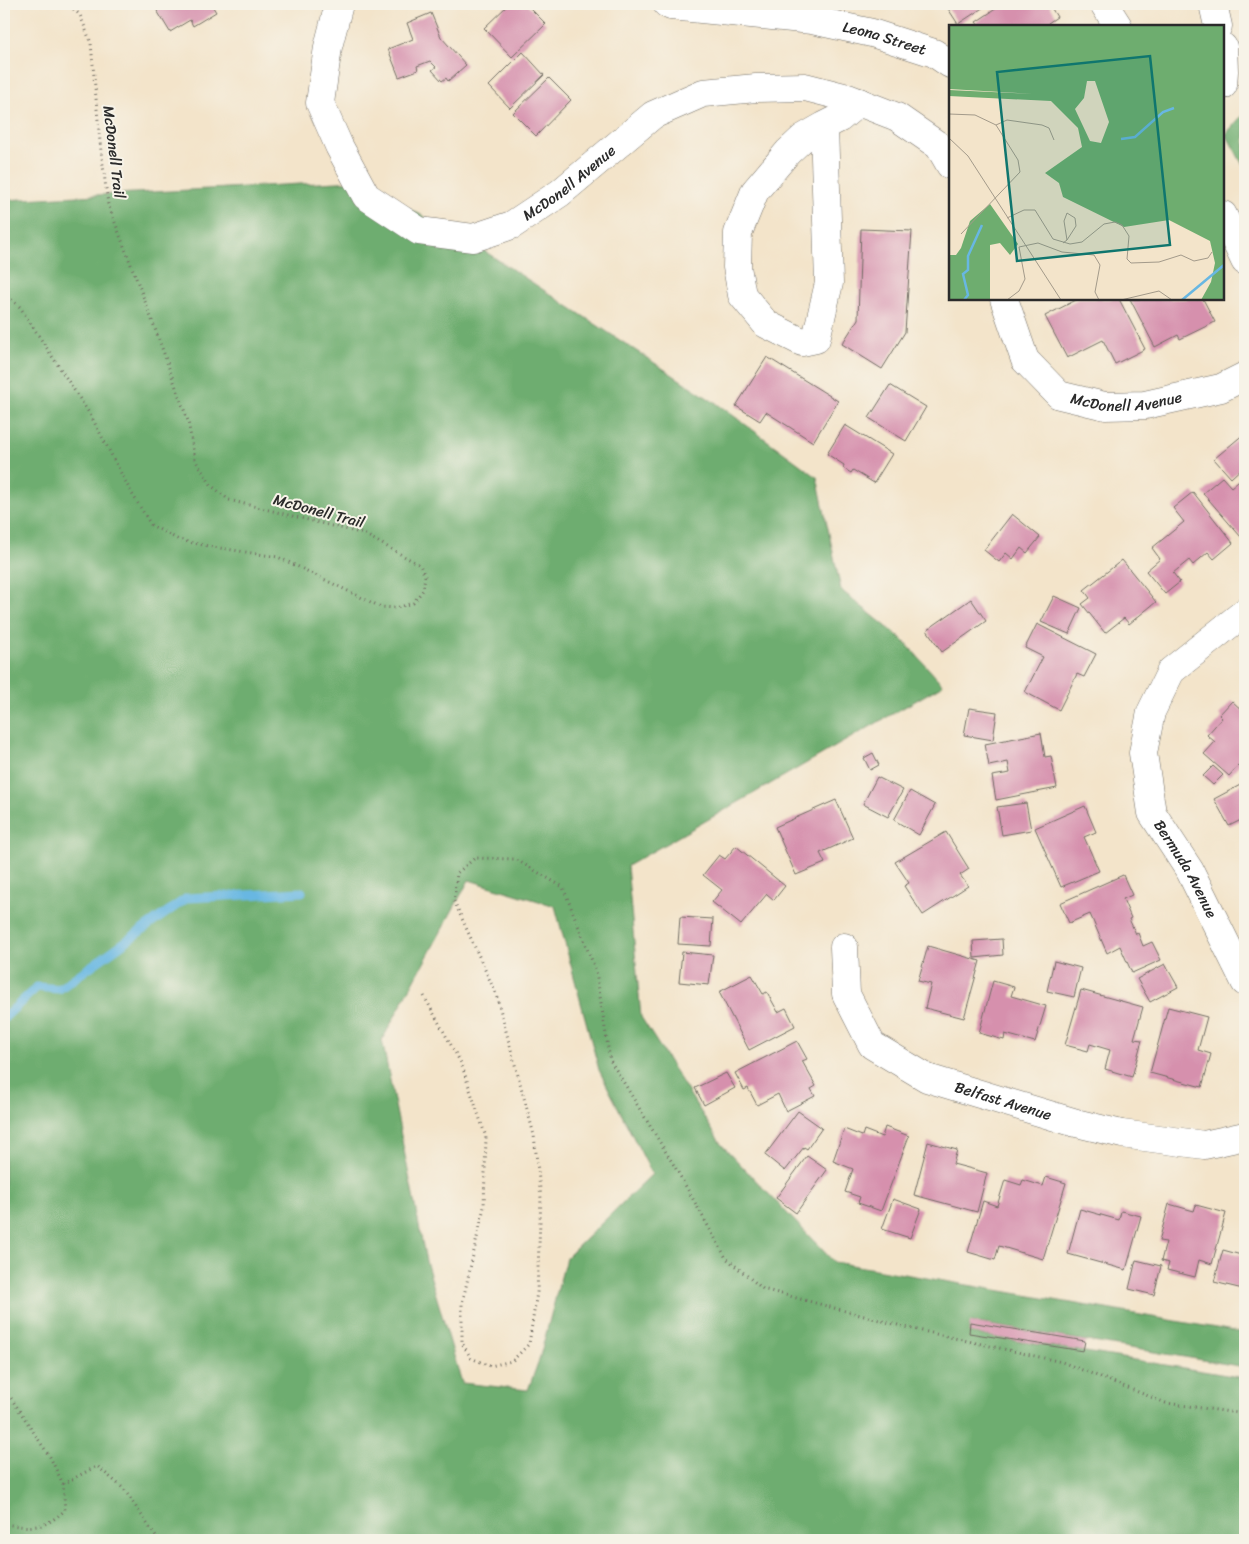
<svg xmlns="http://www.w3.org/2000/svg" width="1249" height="1544" font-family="Sriracha,sans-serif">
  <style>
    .forest { fill: #6ead6f; stroke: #4c6c4d; fill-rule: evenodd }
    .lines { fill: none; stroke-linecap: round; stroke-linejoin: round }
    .stream { stroke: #68b7e2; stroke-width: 9 }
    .building { fill: #d690ad }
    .minor-casing { stroke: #716c63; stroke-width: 29 }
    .path { stroke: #716c63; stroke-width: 3; stroke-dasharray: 1 4; stroke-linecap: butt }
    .minor { stroke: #fff; stroke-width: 28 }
    .labels { text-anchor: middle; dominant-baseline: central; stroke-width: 4; stroke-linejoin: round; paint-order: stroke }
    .street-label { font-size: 15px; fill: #2b2b2b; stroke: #f7f3e8 }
    .inset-river { fill: none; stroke: #68b7e2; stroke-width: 2.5 }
    .inset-road { fill: none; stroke: #a39a8a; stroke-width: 1 }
    .view { fill: #0f766e; fill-opacity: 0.15; stroke: #0f766e; stroke-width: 2.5 }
    .inset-edge { fill: none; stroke: #2b2b2b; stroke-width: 2.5 }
  </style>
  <rect width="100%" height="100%" fill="#f7f3e8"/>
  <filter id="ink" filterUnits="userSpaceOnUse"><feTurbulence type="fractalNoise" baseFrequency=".02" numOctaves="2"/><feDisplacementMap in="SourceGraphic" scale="10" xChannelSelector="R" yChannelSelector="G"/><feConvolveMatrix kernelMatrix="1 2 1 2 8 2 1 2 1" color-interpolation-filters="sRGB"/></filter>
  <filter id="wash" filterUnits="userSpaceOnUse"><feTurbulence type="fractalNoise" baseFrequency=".0096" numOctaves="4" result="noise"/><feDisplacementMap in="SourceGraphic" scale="20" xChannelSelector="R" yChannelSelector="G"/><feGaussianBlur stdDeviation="1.12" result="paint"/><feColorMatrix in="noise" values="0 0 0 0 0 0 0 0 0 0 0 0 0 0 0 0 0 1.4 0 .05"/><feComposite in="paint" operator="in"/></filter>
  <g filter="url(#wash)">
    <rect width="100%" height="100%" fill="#f3e4ca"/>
    <g class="forest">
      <polygon points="1245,112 1245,169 1226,134"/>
      <path d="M356,181L463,237L723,408L817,477L841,590L903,640L943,685L627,866L641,1017L721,1144L834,1262L1245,1333V1367L971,1322L969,1333L1245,1378V1540H4V200ZM469,880L555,906L599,1070L652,1174L566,1258L539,1360L528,1390L462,1383L426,1261L382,1040Z"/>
    </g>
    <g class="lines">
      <polyline class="stream" points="4,1018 37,987 59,989 187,898 302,892"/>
    </g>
    <g id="blocks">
      <g class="building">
        <polygon points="153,4 211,4 216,12 193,26 190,20 170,32"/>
        <polygon points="509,4 526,4 546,24 512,57 484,28"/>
        <polygon points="945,4 981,4 984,7 958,24"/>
        <polygon points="1003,4 1049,4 1057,17 1048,23 1050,26 979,26 976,22"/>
        <polygon points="431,13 441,37 466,65 448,81 446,78 442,81 432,70 436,67 430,61 417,66 418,70 399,77 388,49 413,39 407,23"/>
        <polygon points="523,52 544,75 510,108 489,86"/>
        <polygon points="549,78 571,100 536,136 513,113"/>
        <polygon points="861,229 912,231 905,332 882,369 842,344 858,319"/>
        <polygon points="1078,299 1119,299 1145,349 1115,364 1103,340 1067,358 1045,316"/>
        <polygon points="1130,299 1203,299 1215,322 1180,339 1178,335 1155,347"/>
        <polygon points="767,357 838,401 813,442 766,412 760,421 736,406"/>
        <polygon points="890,385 926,407 906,441 869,418"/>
        <polygon points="845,425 892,454 874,483 853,470 851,473 843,468 844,465 827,454"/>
        <polygon points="1245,433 1245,465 1231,478 1214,459"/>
        <polygon points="1245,475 1245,533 1241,537 1203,493 1222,477 1231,487"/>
        <polygon points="1193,492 1233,543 1214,559 1208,552 1193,565 1189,560 1173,573 1180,582 1165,594 1146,571 1160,559 1152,548 1184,522 1173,508"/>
        <polygon points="1012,514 1040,537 1027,553 1021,548 1013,559 1006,553 999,562 984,550"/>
        <polygon points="1122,560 1156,602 1129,624 1124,618 1105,633 1082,604 1090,598 1084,590"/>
        <polygon points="1054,596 1081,608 1069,634 1041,622"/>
        <polygon points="971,599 986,621 942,652 927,630"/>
        <polygon points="1037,624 1096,654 1084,677 1077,674 1059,710 1025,692 1043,657 1025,648"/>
        <polygon points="1232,701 1245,713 1245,758 1229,776 1204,754 1215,742 1207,735 1222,718 1219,715"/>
        <polygon points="969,708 997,712 993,740 964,735"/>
        <polygon points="1041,733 1045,757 1051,756 1057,788 996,800 992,776 1010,773 1008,762 989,766 985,744"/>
        <polygon points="873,753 879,765 870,770 864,758"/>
        <polygon points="1213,766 1223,775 1213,785 1203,776"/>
        <polygon points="877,777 903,790 888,817 863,804"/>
        <polygon points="1244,783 1245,818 1229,826 1214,799"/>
        <polygon points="910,791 935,805 919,835 894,820"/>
        <polygon points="836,800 853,838 820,853 825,863 796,875 775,827"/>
        <polygon points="1026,803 1031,830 1002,835 997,807"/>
        <polygon points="1085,806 1096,832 1084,837 1099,871 1061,887 1035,828"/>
        <polygon points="946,832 969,869 960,875 968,886 923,915 904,886 909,883 895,862"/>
        <polygon points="736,846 785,886 774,900 767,894 741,925 712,902 722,890 703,875 719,855 725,859"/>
        <polygon points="1123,875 1132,895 1123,899 1131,918 1129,919 1136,934 1138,933 1143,946 1152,942 1161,960 1132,973 1120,946 1107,953 1090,914 1069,923 1060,903"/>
        <polygon points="680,917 713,919 711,946 678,944"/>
        <polygon points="1002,939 1003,955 974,958 973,941"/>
        <polygon points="928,946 980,961 964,1018 925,1008 931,984 918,981"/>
        <polygon points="682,952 713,955 709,985 679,982"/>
        <polygon points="1054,961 1081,968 1074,997 1047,991"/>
        <polygon points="1165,964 1178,987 1150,1002 1137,979"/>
        <polygon points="752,975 763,994 767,992 778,1012 786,1008 795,1026 749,1050 719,992"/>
        <polygon points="993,981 1014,987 1011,996 1046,1006 1035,1042 1005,1034 1004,1040 979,1033"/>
        <polygon points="1081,990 1143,1007 1134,1039 1142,1040 1132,1077 1105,1069 1110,1050 1090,1044 1088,1051 1065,1045"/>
        <polygon points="1168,1007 1207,1017 1198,1050 1211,1054 1202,1087 1150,1073"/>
        <polygon points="797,1041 807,1059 802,1061 816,1086 811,1089 815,1096 786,1111 778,1094 757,1105 748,1088 744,1090 735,1073"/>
        <polygon points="726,1073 735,1088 704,1105 695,1088"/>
        <polygon points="798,1111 822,1128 807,1149 804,1147 785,1171 765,1155"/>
        <polygon points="885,1127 909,1136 881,1211 858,1203 860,1197 845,1192 853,1169 833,1161 844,1129 862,1136 864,1130 882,1137"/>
        <polygon points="928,1142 957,1150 953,1164 987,1173 977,1212 914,1195"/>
        <polygon points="807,1156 827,1170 796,1213 776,1198"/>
        <polygon points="1046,1177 1066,1183 1043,1259 999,1246 995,1260 968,1252 983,1201 997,1206 1005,1180 1021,1185 1023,1180 1043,1186"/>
        <polygon points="893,1199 921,1209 910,1238 882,1229"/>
        <polygon points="1169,1204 1194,1211 1196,1205 1226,1213 1212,1264 1199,1260 1195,1277 1167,1270 1169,1263 1161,1261 1166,1242 1159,1241"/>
        <polygon points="1080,1209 1119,1220 1121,1211 1141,1216 1126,1270 1068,1254"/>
        <polygon points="1223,1250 1245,1256 1245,1281 1243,1289 1214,1282"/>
        <polygon points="1136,1260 1161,1266 1154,1295 1129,1289"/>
        <polygon points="970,1322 1085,1341 1083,1351 969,1333"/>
      </g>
    </g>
  </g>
  <g filter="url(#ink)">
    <use href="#blocks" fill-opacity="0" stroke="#716c63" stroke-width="1"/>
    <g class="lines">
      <g class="minor-casing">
        <g id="minor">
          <path id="s1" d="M339,4L328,47L320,103L339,146L366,196L419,231L473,238L512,225L560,193L653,115L703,93L756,88L805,87L848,98L897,117L939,146L950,165"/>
          <path id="s2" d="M667,4L671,6L812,20L872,33L934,53L950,64"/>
          <polyline points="1104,4 1118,26"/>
          <polyline points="1213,4 1218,26"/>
          <polyline points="1223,47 1224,71 1223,85"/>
          <polyline points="824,126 803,138 788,152 755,191 738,233 737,267 742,295 766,324 802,342 816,339 829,283 824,126 840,118 859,102"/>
          <polyline points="1223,215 1245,261"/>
          <path id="s3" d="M1004,299L1025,360L1059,395L1105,406L1145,405L1221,388L1245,376"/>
          <path id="s4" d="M1245,612L1171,671L1151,712L1143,753L1152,813L1190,871L1245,982"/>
          <path id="s5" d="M844,947L846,994L872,1045L927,1078L1076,1123L1122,1134L1204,1145L1245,1136"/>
        </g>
      </g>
      <g class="path">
        <polyline points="4,293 20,307 91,416 131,492 151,525 179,540 213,547 278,557 381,607 396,608 413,603 423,590 425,576 420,565 364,534 229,500 212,486 195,460 188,421 152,320 108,204 100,142 91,43 80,15 68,4"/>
        <polyline points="424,996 461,1063 486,1137 484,1207 462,1304 462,1343 471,1358 490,1366 512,1361 529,1344 537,1292 541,1198 534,1135 496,994 454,901 457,873 475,858 515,859 563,887 596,971 610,1060 675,1167 726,1258 763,1289 909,1328 1062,1362 1166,1403 1245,1414"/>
        <path d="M4,1391L11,1398L50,1457L63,1484L65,1510C44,1530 31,1528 4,1524"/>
        <polyline points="63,1484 97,1466 124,1489 158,1540"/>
      </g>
      <use href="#minor" class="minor"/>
    </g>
  </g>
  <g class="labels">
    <g class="street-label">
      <text stroke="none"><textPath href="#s2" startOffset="221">Leona Street</textPath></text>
      <text transform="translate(114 152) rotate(83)">McDonell Trail</text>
      <text stroke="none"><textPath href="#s1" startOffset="435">McDonell Avenue</textPath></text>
      <text stroke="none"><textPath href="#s3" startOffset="182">McDonell Avenue</textPath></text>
      <text transform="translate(319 511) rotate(15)">McDonell Trail</text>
      <text stroke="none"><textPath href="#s4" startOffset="308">Bermuda Avenue</textPath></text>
      <text stroke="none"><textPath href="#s5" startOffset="248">Belfast Avenue</textPath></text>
    </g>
  </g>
  <g transform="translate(949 25)">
    <rect width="275" height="275" fill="#f3e4ca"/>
    <path d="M0,0H275V275H252L262,257L266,238L261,216L220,195L175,202L114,172L110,158L96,148L133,122L129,103L102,76L0,71V65L85,69L0,64ZM138,56H146L160,97L152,118L141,116L126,84L135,73ZM41,179L69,219L61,230L51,218L41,220V275H0V230H7L12,223L21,196Z" fill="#6ead6f" fill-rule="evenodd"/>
    <path class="inset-river" d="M172,114L186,112L214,87L225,83M15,275L19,270L14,249L19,245V231L33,200M233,275L275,240"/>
    <path class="inset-road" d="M0,89L26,90L47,100L58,95L93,100L100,103L105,115M0,113L19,131L112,275M58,193L75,185H86L104,214L121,219L133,217L155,199L166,197L173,200L180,211L178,234L182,238L210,237L232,230L245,236L259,233L263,227M12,209L71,147L69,135L47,100M114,218L118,215L115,196L118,188L126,193L127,201L118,215M58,275L70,266L76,254L70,222L89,218L113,227L145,230L151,240L146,267L150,275M172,275L210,266L223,275"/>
    <path class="view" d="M201,31L221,220L68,236L48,47Z"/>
    <rect width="275" height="275" class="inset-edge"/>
  </g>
  <rect width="1249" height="1544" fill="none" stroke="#f7f3e8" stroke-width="20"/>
</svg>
